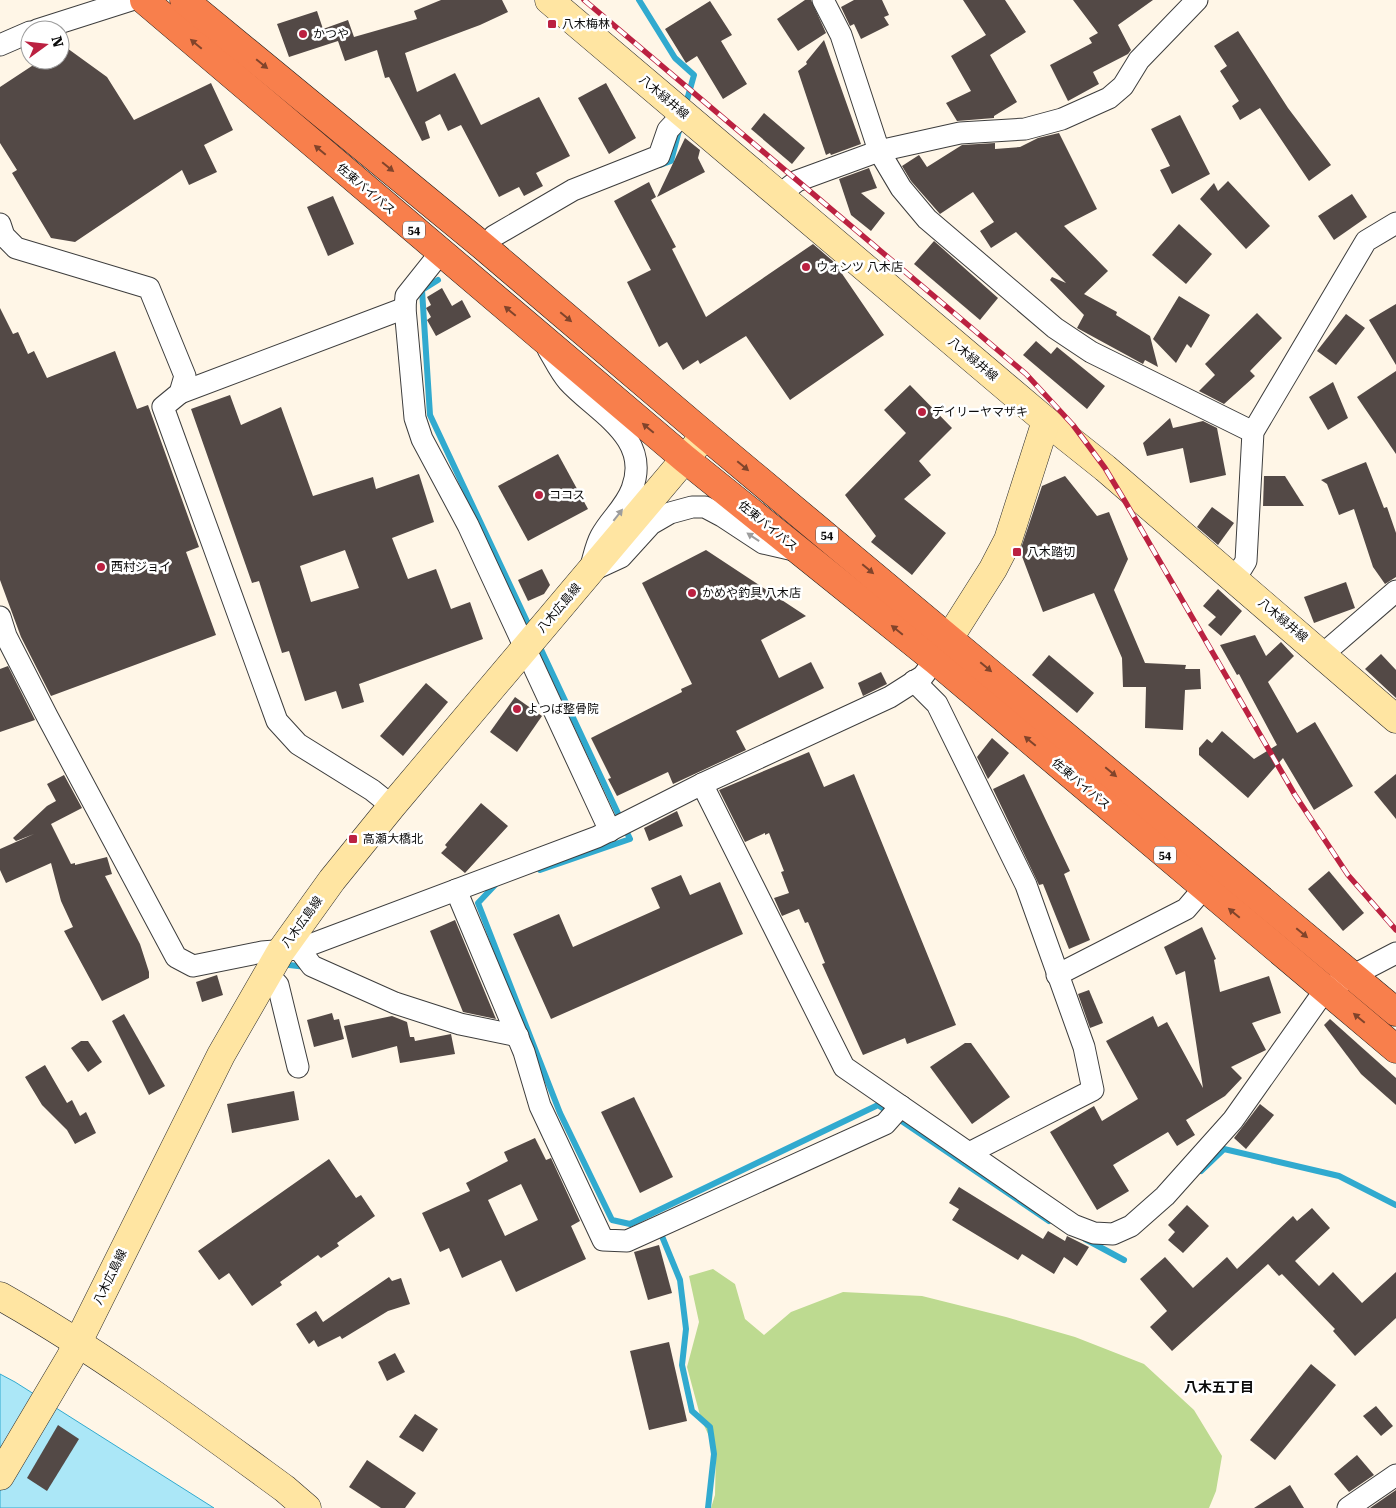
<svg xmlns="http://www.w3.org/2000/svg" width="1396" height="1508" font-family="'Roboto Serif','Noto Sans JP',serif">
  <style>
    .forest { fill: #bdda90 }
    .water { fill: #abe7f7; stroke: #31aacf }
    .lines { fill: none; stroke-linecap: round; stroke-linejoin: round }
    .stream { stroke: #31aacf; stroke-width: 6 }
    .building { fill: #534946; fill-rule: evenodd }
    .street-casing { stroke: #3d3d3d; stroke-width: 23 }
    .secondary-casing { stroke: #2c2c2c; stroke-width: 29 }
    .highway-casing { stroke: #1b1b1b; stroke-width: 29 }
    .street { stroke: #fff; stroke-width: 21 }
    .secondary { stroke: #ffe5a2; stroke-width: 28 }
    .highway { stroke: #f87f4c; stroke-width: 28 }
    .rail-casing { stroke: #bb2141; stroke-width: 5.5 }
    .rail { stroke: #fff; stroke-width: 4; stroke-dasharray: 11; stroke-linecap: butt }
    .oneway { fill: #81442b }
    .oneway2 { fill: #9d9d9d }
    .poi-dot { fill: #bb2141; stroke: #fff; stroke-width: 2 }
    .labels { text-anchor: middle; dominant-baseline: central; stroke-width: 5; stroke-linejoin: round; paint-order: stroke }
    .shield { fill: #fff; stroke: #545454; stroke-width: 1 }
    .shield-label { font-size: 11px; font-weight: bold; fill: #0a0a0a }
    .poi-label { font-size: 12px; fill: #0a0a0a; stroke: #fff; text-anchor: start }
    .street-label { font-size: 12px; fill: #0a0a0a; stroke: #fff }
    .neighbourhood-label { font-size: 14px; font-weight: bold; fill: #0a0a0a; stroke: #fff }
  </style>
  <rect width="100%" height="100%" fill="#fff6e7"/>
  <polygon class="forest" points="713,1269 735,1284 745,1319 764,1335 791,1312 843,1292 922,1296 1006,1317 1075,1337 1144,1364 1194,1410 1222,1456 1216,1491 1209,1508 711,1508 715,1495 716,1451 701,1419 687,1367 699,1322 689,1276"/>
  <polygon class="water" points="0,1374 15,1382 214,1508 0,1508"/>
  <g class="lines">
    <g class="stream">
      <polyline points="639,0 675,58 694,75 685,107"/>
      <polyline points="660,165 671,161 680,127"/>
      <polyline points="438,280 422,290 430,415 531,630"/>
      <polyline points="538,643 630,839 540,870"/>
      <polyline points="495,885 478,903 560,1113 612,1220 630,1224 878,1105 1049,1221"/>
      <polyline points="281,964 306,967"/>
      <polyline points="1201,1171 1224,1149 1339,1176 1396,1205"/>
      <polyline points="659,1229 680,1280 686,1329 682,1365 692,1411 710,1427 714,1454 708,1508"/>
      <polyline points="1085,1239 1124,1260"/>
    </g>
  </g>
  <g class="building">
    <polygon points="441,0 502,0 508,12 480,25 405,53 417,92 455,73 481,125 539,97 570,156 536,173 543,186 524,196 519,187 499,197 461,125 448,131 440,114 425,122 430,138 422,141 389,77 385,78 377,50 345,61 338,41 289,57 277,24 317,11 323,29 348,20 354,37 417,19 414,11"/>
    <polygon points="805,0 811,0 826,33 798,51 777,19"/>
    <polygon points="854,0 882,0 889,15 884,17 889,25 861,39 854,24 850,26 841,7"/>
    <polygon points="963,0 1005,0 1026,32 990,55 1017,102 994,116 994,118 957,121 946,103 971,91 951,56 986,35"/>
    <polygon points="1073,0 1153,0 1118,25 1131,50 1128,54 1093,72 1099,84 1068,101 1050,65 1092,43 1089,38 1098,33"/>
    <polygon points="710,1 732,35 721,41 747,84 723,99 697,56 686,63 665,29"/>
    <polygon points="1238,31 1288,108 1331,165 1309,181 1260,108 1240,120 1232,106 1239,101 1220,71 1227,66 1214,46"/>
    <polygon points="824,40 861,144 831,155 830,153 826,155 798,71 807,64 806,62"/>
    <polygon points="60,43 107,77 134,120 211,83 233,130 204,145 217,172 189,185 182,170 75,242 51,238 12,173 17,170 0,143 0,87 41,60 60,60"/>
    <polygon points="606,83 636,138 609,154 578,98"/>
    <polygon points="764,113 805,148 792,164 751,129"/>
    <polygon points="1180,115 1210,174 1172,194 1160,170 1170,166 1151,129"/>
    <polygon points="1059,133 1097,209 1064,226 1108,271 1084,294 1117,312 1116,315 1150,336 1158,367 1145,360 1143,364 1077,328 1084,315 1050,280 1052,277 1066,283 1016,232 991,248 980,231 994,222 973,192 940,214 911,181 902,166 919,155 927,167 962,145 995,143 995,149 1020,147 1038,138"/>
    <polygon points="685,138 700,150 698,158 705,172 657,197"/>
    <polygon points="869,168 877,188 861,193 885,213 871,231 851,215 839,179"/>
    <polygon points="1228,181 1270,226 1246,249 1200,199 1214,183 1218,191"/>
    <polygon points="649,182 656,197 651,200 676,247 672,249 706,317 813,244 834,262 884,335 790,400 746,336 700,364 698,360 683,370 667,342 659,347 627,282 651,270 614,201"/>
    <polygon points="1352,194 1367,217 1334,240 1318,216"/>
    <polygon points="333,196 354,244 328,256 307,207"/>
    <polygon points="1179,224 1212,254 1186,284 1152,255"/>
    <polygon points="934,241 998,298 980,320 914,264"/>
    <polygon points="442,288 452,306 462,300 471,317 436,336 427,320 431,317 426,308 431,305 427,297"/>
    <polygon points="1179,296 1210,315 1191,348 1187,344 1176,363 1153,339"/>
    <polygon points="1396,304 1396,365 1369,320"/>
    <polygon points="0,308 13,334 18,332 28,354 34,351 47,378 115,351 137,409 148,405 199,547 186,552 216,635 51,696 21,637 0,580"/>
    <polygon points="1257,313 1282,338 1250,371 1255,376 1224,404 1199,391 1215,375 1205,364"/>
    <polygon points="1346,314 1365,328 1336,365 1317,351"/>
    <polygon points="1036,341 1051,354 1057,347 1105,386 1087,409 1023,355"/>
    <polygon points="1396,371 1396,454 1357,397"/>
    <polygon points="1333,382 1348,418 1328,430 1309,397"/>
    <polygon points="910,385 952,428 919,461 931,475 904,499 946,533 912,575 871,542 876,536 845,495 906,433 884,410"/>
    <path d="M230,395L241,425L281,407L313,496L373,477L376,489L419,474L434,522L392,538L408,579L436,569L451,609L470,602L483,639L359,684L364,702L342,709L336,691L305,701L289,651L282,653L259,581L252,583L191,409ZM345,550L359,588L311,602L300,566Z"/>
    <polygon points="1170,418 1173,428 1203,421 1217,428 1226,475 1190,483 1183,448 1147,456 1143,443"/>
    <polygon points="558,454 588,509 528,541 498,486"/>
    <polygon points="1366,462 1384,508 1387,507 1396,533 1396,577 1385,584 1373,567 1354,509 1339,515 1327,484 1321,480"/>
    <polygon points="1065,476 1097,516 1109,512 1128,559 1114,590 1145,663 1186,665 1185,669 1200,669 1201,689 1185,690 1183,730 1145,728 1146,687 1123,687 1122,658 1094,593 1043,612 1020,551 1042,486"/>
    <polygon points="1264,476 1285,476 1304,506 1263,506"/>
    <polygon points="1212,507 1234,523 1218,545 1197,527"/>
    <polygon points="706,550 806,616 761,640 779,678 811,662 824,688 736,731 746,750 673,784 668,772 617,796 608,779 611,778 591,738 682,692 681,689 692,684 642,583"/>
    <polygon points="542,569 550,585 544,594 528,601 518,580"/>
    <polygon points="1346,582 1355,608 1314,623 1304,597"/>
    <polygon points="1218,589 1242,611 1221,636 1208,625 1216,617 1203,606"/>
    <polygon points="1255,635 1266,656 1281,642 1294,656 1268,682 1297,733 1315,722 1353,786 1314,810 1283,758 1248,798 1199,755 1199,748 1207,739 1212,743 1222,731 1254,759 1277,745 1239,674 1237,675 1220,645"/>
    <polygon points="1381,654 1396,670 1396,698 1365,669"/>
    <polygon points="1049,655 1094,693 1077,713 1032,675"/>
    <polygon points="8,666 35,720 0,732 0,669"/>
    <polygon points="881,672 887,684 863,696 858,683"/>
    <polygon points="426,683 448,702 403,756 380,736"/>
    <polygon points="515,697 542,716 517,752 490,732"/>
    <polygon points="992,738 1009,753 988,779 977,757"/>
    <polygon points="809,752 824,787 854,774 956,1025 907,1044 905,1038 863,1055 822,964 825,963 808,922 805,923 799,909 782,916 774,898 789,893 781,872 784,871 769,833 765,835 765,833 745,842 719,790"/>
    <polygon points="1024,774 1070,871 1064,874 1090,940 1069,949 1043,884 1039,885 993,789"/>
    <polygon points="1396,774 1396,819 1374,792"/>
    <polygon points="64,775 82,808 51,824 71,864 75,863 75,865 107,857 112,874 105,876 140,944 149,972 149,978 102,1001 64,931 73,927 61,901 51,863 6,883 0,870 0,849 34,834 16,841 13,838 47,806 56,801 47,784"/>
    <polygon points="481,803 508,826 465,873 441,853 447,847 445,845"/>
    <polygon points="677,811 683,826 649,841 644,828"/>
    <polygon points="1329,871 1364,913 1343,931 1308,889"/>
    <polygon points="681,875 690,895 720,882 743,934 551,1019 513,934 559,914 573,947 660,908 651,888"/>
    <polygon points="455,920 496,1019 463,1012 430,931"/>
    <polygon points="1202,927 1216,959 1214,960 1220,992 1269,976 1281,1013 1252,1023 1266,1050 1231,1067 1242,1078 1225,1096 1186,1120 1195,1135 1177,1146 1168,1132 1113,1165 1129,1191 1097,1210 1050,1132 1094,1106 1102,1121 1138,1099 1106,1041 1153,1016 1158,1027 1167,1022 1203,1088 1185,971 1176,975 1164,947"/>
    <polygon points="217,975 223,995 202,1002 196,982"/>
    <polygon points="1089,990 1103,1023 1090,1028 1078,994"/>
    <polygon points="332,1013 334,1020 339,1019 344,1039 314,1047 307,1020"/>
    <polygon points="124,1014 165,1086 149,1095 112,1021"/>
    <polygon points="392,1016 407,1022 410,1037 414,1037 415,1041 451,1034 455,1054 400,1063 397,1046 352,1058 344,1026"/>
    <polygon points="1330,1019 1396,1078 1396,1105 1361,1074 1324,1025"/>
    <polygon points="81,1041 88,1041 102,1062 88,1072 71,1048"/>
    <polygon points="965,1043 971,1043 1010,1097 972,1124 930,1067"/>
    <polygon points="45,1065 67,1103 72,1100 80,1116 86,1112 96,1133 75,1144 67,1130 42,1105 25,1077"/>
    <polygon points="294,1091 299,1120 232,1133 227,1104"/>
    <polygon points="634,1097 673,1177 640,1193 601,1112"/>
    <polygon points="1260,1104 1274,1115 1246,1149 1234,1138"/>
    <path d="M535,1138L546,1160L551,1158L580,1221L571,1226L586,1259L516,1292L501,1260L462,1278L449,1248L440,1252L422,1213L470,1191L466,1183L508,1161L504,1152ZM521,1184L538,1220L505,1236L488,1200Z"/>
    <polygon points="329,1159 356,1198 361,1195 375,1216 337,1243 339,1246 321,1258 318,1255 280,1282 282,1285 252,1306 229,1273 219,1280 198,1251"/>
    <polygon points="959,1187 1043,1239 1048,1231 1065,1241 1067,1236 1089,1247 1077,1266 1064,1257 1054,1274 1022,1254 1018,1260 952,1220 959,1209 949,1203"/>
    <polygon points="1187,1205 1209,1226 1183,1253 1168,1240 1175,1232 1168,1225"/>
    <polygon points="1312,1208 1330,1228 1295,1261 1319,1286 1333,1272 1362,1303 1396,1272 1396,1318 1355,1356 1333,1331 1335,1329 1282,1274 1279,1276 1268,1264 1172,1351 1150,1327 1167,1311 1140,1279 1165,1257 1193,1288 1227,1257 1237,1269 1293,1216 1297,1221"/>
    <polygon points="659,1245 672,1293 648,1300 634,1252"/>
    <polygon points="389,1277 392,1281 401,1278 410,1304 388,1311 342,1339 340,1336 318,1347 314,1340 309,1344 296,1324 316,1311 323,1322"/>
    <polygon points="669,1342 687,1421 649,1430 630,1351"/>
    <polygon points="395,1353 405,1372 387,1381 378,1362"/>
    <polygon points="1311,1364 1336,1385 1275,1460 1250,1440"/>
    <polygon points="1376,1406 1393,1426 1381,1436 1363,1416"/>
    <polygon points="415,1414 438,1429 423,1452 399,1437"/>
    <polygon points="58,1425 79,1439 47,1491 27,1478"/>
    <polygon points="1357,1455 1374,1475 1349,1492 1334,1474"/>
    <polygon points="367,1460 416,1493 405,1508 381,1508 349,1487"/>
    <polygon points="1290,1485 1304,1508 1254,1508"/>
    <polygon points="1396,1490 1396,1508 1370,1508"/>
  </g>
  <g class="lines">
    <g class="street-casing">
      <g id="street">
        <polyline points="823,0 841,35 879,151 901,188 927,219 1055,328 1091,352 1253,432"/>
        <polyline points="37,30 131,0"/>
        <polyline points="0,45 30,32"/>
        <polyline points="779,195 797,181 879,151 960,133 1025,129 1062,119 1109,98 1123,86 1139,60 1197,0"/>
        <polyline points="0,224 4,236 16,248 149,288 185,376 180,393 163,407 277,721 298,744 372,790 392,806"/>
        <polyline points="484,247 494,236 573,190 659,156 668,130 683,114"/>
        <polyline points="441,252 406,296 405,308 415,418 422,439 468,525 610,831"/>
        <path d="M548,349C554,359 560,372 568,381C596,412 652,437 632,489C625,508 610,519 601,536C596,545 594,556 591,566"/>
        <polyline points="180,393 405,308"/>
        <polyline points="595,569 621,557 651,524 670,513 692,507 705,507 722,516 763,543 798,551"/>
        <polyline points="1235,579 1246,561 1253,432 1366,241 1396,223"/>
        <polyline points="0,617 6,636 47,716 176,957 193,966 262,952 299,949 597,837 702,784 890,697 923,676 935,660"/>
        <polyline points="1323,654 1396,591"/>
        <polyline points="914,681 937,704 1026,885 1084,1047 1093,1090 969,1153"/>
        <polyline points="702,784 844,1067 1073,1225 1094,1233 1113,1234 1131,1226 1165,1196 1233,1120 1325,990 1396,953"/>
        <polyline points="456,890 524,1052 540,1106 603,1240 627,1241 885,1124 901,1106"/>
        <polyline points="299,949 312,966 395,1003 460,1024 518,1036"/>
        <polyline points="268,974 278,985 298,1067"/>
        <polyline points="1057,975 1186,909 1204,888"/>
        <polyline points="1348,1508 1396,1475"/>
      </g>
    </g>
    <g class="secondary-casing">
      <g id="secondary">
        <polyline points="549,0 1046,421 1105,468 1396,719"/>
        <polyline points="936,659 993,569 1008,540 1046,421"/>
        <path d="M0,1296C101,1353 192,1421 285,1489L307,1508"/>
        <polyline points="0,1476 70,1358 221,1055 281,951 332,880 392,806 705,435"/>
      </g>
    </g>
    <g class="highway-casing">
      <g id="highway">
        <polyline points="144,0 685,459 935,660 1396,1049"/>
        <polyline points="184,0 484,247 705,435 1396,1012"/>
      </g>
    </g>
    <use href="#street" class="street"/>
    <use href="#secondary" class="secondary"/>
    <use href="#highway" class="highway"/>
    <g class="rail-casing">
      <polyline id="rail" points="584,0 1026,374 1073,425 1105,468 1126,503 1295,795 1348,875 1396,930"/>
    </g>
    <use href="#rail" class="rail"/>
  </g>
  <defs><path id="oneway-solid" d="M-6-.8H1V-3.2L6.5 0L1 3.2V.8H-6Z" transform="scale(1.25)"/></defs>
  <g class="oneway">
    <use href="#oneway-solid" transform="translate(196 44) rotate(-140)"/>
    <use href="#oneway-solid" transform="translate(262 64) rotate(39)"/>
    <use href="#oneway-solid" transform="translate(320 150) rotate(-140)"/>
    <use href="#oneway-solid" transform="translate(388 167) rotate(39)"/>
    <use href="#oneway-solid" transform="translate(510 311) rotate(-140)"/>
    <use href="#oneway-solid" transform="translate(566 317) rotate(40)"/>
    <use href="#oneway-solid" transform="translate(648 428) rotate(-140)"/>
    <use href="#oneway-solid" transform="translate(743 466) rotate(40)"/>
    <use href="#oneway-solid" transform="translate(868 569) rotate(40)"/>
    <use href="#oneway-solid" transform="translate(897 630) rotate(-141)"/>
    <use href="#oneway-solid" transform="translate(986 667) rotate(40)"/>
    <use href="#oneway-solid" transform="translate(1030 741) rotate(-140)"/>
    <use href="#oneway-solid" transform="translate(1111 772) rotate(40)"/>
    <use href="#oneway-solid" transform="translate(1234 913) rotate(-140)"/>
    <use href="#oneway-solid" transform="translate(1302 933) rotate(40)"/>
    <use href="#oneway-solid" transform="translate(1359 1018) rotate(-140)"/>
  </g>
  <g class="oneway2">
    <use href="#oneway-solid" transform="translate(618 515) rotate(-52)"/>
    <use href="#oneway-solid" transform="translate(753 537) rotate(-146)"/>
  </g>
  <g class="poi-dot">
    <rect x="547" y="19" width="10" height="10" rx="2.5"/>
    <circle cx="303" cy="34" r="5"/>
    <circle cx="806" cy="267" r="5"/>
    <circle cx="922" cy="412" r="5"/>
    <circle cx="539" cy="495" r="5"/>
    <rect x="1012" y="547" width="10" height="10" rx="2.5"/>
    <circle cx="101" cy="567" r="5"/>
    <circle cx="692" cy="593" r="5"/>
    <circle cx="517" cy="709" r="5"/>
    <rect x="348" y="834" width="10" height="10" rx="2.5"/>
  </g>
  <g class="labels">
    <g class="shield">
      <rect x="403" y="221.5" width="22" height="17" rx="4"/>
      <rect x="816" y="526.5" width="22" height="17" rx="4"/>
      <rect x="1154" y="846.5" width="22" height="17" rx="4"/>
    </g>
    <g class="shield-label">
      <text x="414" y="230">54</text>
      <text x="827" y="535">54</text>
      <text x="1165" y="855">54</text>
    </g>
    <g class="poi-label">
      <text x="562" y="24">八木梅林</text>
      <text x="313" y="34">かつや</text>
      <text x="816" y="267">ウォンツ 八木店</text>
      <text x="932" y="412">デイリーヤマザキ</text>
      <text x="549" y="495">ココス</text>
      <text x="1027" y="552">八木踏切</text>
      <text x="111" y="567">西村ジョイ</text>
      <text x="702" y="593">かめや釣具 八木店</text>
      <text x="527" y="709">よつば整骨院</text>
      <text x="363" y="839">高瀬大橋北</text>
    </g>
    <g class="street-label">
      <text transform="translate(664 97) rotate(40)">八木緑井線</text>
      <text transform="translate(366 189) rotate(40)">佐東バイパス</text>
      <text transform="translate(973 359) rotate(40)">八木緑井線</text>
      <text transform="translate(768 526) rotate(39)">佐東バイパス</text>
      <text transform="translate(559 608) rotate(-50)">八木広島線</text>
      <text transform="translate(1283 620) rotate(40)">八木緑井線</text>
      <text transform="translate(1081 784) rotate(40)">佐東バイパス</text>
      <text transform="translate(302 922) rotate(-54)">八木広島線</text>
      <text transform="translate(110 1277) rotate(-64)">八木広島線</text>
    </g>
    <g class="neighbourhood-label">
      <text x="1219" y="1387">八木五丁目</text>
    </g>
  </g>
  <g transform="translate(45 45) rotate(75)"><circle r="24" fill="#ffffff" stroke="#9d9d9d"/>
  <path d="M0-4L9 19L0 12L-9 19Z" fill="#bb2141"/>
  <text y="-8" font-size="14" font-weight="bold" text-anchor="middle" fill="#0a0a0a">N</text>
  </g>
</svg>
